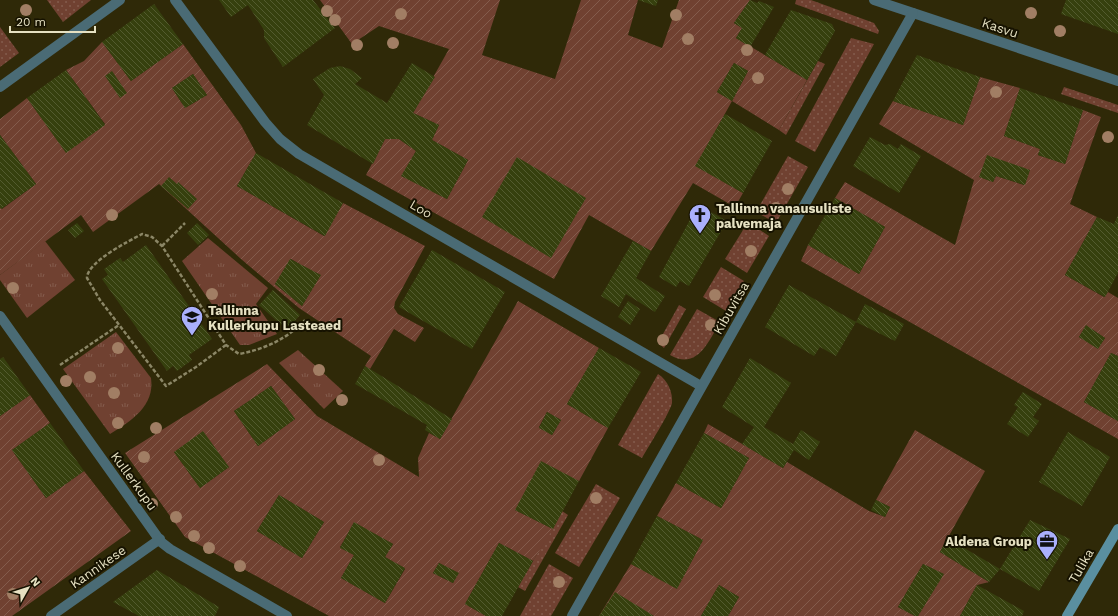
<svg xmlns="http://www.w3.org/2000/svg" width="1118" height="616" font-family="'Work Sans',sans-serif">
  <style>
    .grass { fill: url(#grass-dots) }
    .park { fill: url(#park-tufts) }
    .garden { fill: url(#garden-furrows); fill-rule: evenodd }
    .building { fill: url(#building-back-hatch) }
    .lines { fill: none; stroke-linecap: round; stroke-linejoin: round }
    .path { stroke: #8b8666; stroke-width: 2.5; stroke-dasharray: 4 2; stroke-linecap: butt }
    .street { stroke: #4a6b75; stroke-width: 10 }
    .secondary { stroke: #5a8fa0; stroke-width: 10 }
    .tree { fill: #a17e64 }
    .labels { text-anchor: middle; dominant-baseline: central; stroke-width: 4; stroke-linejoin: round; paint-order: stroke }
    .street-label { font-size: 13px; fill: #e6e1c2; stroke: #161200 }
    .poi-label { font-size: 13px; font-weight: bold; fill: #e6e1c2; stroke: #161200; text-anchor: start }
  </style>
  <defs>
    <pattern id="grass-dots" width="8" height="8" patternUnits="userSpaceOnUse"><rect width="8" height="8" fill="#704131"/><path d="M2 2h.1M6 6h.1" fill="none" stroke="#845c4d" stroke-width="1.8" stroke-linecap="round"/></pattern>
    <pattern id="park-tufts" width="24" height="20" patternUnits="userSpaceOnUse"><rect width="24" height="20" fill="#704131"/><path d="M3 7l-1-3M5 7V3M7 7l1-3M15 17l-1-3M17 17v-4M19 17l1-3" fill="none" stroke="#845c4d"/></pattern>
    <pattern id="garden-furrows" width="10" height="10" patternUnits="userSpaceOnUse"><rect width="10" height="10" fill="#704131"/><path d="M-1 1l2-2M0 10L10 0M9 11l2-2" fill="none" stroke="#845c4d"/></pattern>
    <pattern id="building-back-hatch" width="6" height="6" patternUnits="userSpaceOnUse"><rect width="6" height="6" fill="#36400e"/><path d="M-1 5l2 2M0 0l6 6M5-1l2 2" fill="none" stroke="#535b2f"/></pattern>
  </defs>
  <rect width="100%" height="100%" fill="#2f2908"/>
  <g class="grass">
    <polygon points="47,0 91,0 63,22"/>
    <polygon points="796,0 811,0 874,23 879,31 878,34 795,4"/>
    <polygon points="0,27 19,53 0,67"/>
    <polygon points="851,38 874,44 815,152 795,141"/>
    <polygon points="818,61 825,64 786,135 779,130"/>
    <polygon points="1064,87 1118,105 1118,113 1061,94"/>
    <polygon points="788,156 808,167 776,223 756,212"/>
    <polygon points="748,222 769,236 747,273 725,259"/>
    <polygon points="721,267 744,281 726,311 703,297"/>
    <polygon points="679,305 686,309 664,348 658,343"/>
    <path d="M697,309L720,322C709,341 697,371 670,355Z"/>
    <path d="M658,374C668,380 673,393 672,403C670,413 648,447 642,458L618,445Z"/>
    <polygon points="596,484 620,498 579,567 555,553"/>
    <polygon points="562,511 568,515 525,591 518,587"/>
    <polygon points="549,564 573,578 551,616 520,616"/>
  </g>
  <g class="park">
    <polygon points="208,238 268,288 256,304 277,334 249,345 240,345 182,261"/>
    <polygon points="45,241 75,280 27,318 0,280 0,275"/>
    <path d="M116,332L151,378C155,406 131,421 110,434L63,369Z"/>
    <polygon points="298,350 343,391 324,409 279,363"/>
  </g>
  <g class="garden">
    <path d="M320,0H500L482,55L555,79L581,0H638L628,35L662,48L679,0H750L734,23L742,28L736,38L807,80L779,130L732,101L696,166L743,193L735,207L693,183L651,251L589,215L554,279L366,175L385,139H399L416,151L402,176L447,199L468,160L432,140L439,125L413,113L449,49L379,26L352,44ZM734,63L748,71L732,101L717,92Z"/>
    <path d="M102,42L131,81L183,44L241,125L256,153L237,186L324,236L343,203L425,246L395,302L394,308L398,314L424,328L415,342L394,329L370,369L365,366L371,356L299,308L241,259L159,184L93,232L81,215L0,275V207L2,209L36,184L0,135V119L27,98L66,152L105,124L66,70L84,61ZM193,74L207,95L185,108L172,88ZM291,259L320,276L302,306L275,284Z"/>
    <path d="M980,77L1020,88L1004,136L1040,149L1038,155L1065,164L1083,110L1101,117L1070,204L1097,217L1065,275L1104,297L1108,292L1118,298V356L1111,353L1084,402L1118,421V439L801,261L808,245L859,274L885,227L835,198L845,182L955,245L974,180L879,124L893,101L963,125ZM1030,170L1024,185L996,176L993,182L980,177ZM1086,326L1105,338L1098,348L1079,337Z"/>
    <path d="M518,301L599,348L567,404L608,428L579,481L515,510L553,529L533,561L499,543L465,604L486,616H329L185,537L125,453L267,364L317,416L419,477L418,458L429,433L440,439ZM271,386L295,419L258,446L234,411ZM547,412L561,420L552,435L539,427ZM174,452L229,467L200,488ZM279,495L324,522L302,558L257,531ZM354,523L393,544L385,557L405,569L385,603L341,578L354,555L340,547ZM439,563L458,573L453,583L433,573Z"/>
    <polygon points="30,395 50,423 12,450 46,498 84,471 131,531 12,616 0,616 0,416"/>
    <polygon points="708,424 783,468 787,462 869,511 885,517 890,507 876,500 915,430 985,471 940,552 989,582 977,585 960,616 918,616 943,574 923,564 898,607 915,616 728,616 739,597 719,585 701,616 599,616 631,564 677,588 703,540 657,516 676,483 721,508 749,458 704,433"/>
  </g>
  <g class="building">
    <polygon points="219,0 313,0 335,28 283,67 264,38 264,30 248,5 231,17"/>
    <polygon points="638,0 658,0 656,6"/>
    <polygon points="750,0 757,3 759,1 774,7 750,47 736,38 742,28 734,23"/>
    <polygon points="1066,0 1118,0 1118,34 1061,14"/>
    <polygon points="154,4 183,44 131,81 102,42"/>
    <polygon points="791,10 832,24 835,31 807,80 765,55"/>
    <polygon points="917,55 980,77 963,125 893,101"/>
    <polygon points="412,63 435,77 413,113 439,125 432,140 468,160 447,199 401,176 416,151 399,139 385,139 373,164 307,125 324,95 313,79 330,68 340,66 350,69 362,78 355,84 387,103"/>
    <polygon points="734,63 748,71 732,101 717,92"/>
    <polygon points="66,70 105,125 66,153 27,98"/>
    <polygon points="112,71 127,93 120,98 105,76"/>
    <polygon points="193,74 207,95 185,108 172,88"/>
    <polygon points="1020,88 1083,110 1065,164 1038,155 1040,149 1004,136"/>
    <polygon points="725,114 772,141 743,193 695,166"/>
    <polygon points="0,135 36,184 1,209 0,207"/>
    <polygon points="870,137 885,145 890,144 898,149 901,144 921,156 899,193 853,166"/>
    <polygon points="256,153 343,203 325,236 237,186"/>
    <polygon points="987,155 1030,170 1025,185 996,176 993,182 979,177"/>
    <polygon points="517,157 586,198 551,258 482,217"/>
    <polygon points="169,177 177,184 178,182 197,199 188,209 161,186"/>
    <polygon points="835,198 885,227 859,274 808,245"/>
    <polygon points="698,205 727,221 689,286 680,281 676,287 659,277"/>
    <polygon points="1118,215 1118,273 1105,297 1065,275 1097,217 1114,224"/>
    <polygon points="77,223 84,231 75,238 68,230"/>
    <polygon points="197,223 209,235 198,245 187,233"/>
    <polygon points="633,241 651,251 636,278 665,296 655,312 626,294 619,307 601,296"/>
    <polygon points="146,245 212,339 189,355 192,360 177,371 173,366 167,371 102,279 108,275 104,269 120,258 123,262"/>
    <polygon points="432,250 505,292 472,349 399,307"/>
    <polygon points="290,259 321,275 302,306 275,284"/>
    <polygon points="789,285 856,322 865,304 904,324 895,341 856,322 836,356 820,347 814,356 765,327"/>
    <polygon points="273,290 300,315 287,330 259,305"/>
    <polygon points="628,301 640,309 630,325 618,317"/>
    <polygon points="1086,325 1105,338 1098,349 1079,337"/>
    <polygon points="599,348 641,372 608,428 567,404"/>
    <polygon points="1111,353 1118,356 1118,421 1084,402"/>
    <polygon points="3,357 30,395 0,416 0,359"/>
    <polygon points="750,358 791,383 764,427 793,444 801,430 820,442 809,460 794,450 783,468 742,444 754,427 722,407"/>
    <polygon points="365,366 452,419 440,439 425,430 427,425 355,384"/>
    <polygon points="271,386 295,419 258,446 234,411"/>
    <polygon points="1023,392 1042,404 1033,417 1039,421 1028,437 1007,424 1018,407 1014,405"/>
    <polygon points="547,412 561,420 552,435 539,428"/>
    <polygon points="50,423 84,471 46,498 12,450"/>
    <polygon points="203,431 229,467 200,488 174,452"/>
    <polygon points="1068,432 1110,457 1082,506 1039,482"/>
    <polygon points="704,433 749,458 721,508 676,483"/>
    <polygon points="541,461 579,481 553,529 515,510"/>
    <polygon points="279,495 324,522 302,558 257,531"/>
    <polygon points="876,500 890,507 885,517 871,510"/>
    <polygon points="657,516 703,540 677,589 631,564"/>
    <polygon points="1030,520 1070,539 1039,591 1000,569"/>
    <polygon points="354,522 393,544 385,557 405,568 385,603 341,578 354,555 340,548"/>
    <polygon points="947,538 1000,569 989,582 940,552"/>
    <polygon points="499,543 533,561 502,616 486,616 465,604"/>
    <polygon points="439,563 459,573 453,583 433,573"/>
    <polygon points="923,564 944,574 918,616 915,616 898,607"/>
    <polygon points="157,570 219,607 215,616 139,616 113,602"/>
    <polygon points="719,585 739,597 728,616 701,616"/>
    <polygon points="977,585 1024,611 1022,616 960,616"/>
    <polygon points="615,592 654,616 599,616"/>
  </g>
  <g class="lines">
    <g class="path">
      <polyline points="162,246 185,223"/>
      <path d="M226,345L196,367L166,386L100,300L87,278C87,262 129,241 142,234L152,237L162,246L226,345L239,354C265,349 287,339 305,320"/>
      <polyline points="60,365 119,325"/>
    </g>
    <g class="street">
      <polyline points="175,0 265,122 280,139 299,154 701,386"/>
      <polyline points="874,0 1118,81"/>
      <polyline points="0,87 120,0"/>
      <polyline points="0,316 161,542 170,549 287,616"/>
      <polyline points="51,616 160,539"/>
      <polyline points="572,616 913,13"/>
    </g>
    <polyline class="secondary" points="1067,616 1118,529"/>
  </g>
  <g class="tree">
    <circle cx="26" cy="10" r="6"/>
    <circle cx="327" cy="11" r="6"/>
    <circle cx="1031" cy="13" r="6"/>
    <circle cx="401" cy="14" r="6"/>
    <circle cx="676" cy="15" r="6"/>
    <circle cx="335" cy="20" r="6"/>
    <circle cx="1060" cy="31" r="6"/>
    <circle cx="688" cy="39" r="6"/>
    <circle cx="393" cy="43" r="6"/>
    <circle cx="357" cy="45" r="6"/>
    <circle cx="747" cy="50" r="6"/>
    <circle cx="758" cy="78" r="6"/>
    <circle cx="996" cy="92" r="6"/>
    <circle cx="1108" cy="137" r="6"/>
    <circle cx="788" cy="189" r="6"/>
    <circle cx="776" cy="208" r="6"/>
    <circle cx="112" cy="215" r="6"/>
    <circle cx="751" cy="251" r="6"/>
    <circle cx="13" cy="288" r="6"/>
    <circle cx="212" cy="294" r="6"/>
    <circle cx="715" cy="295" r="6"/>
    <circle cx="711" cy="325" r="6"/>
    <circle cx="663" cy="340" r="6"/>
    <circle cx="118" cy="348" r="6"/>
    <circle cx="319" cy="370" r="6"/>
    <circle cx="90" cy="377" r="6"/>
    <circle cx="66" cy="381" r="6"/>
    <circle cx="114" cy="393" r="6"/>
    <circle cx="342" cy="400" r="6"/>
    <circle cx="118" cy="423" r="6"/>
    <circle cx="156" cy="428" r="6"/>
    <circle cx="144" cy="457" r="6"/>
    <circle cx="379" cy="460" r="6"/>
    <circle cx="596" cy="498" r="6"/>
    <circle cx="152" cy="504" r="6"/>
    <circle cx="176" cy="517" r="6"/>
    <circle cx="194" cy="536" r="6"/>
    <circle cx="209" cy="548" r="6"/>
    <circle cx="240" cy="566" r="6"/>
    <circle cx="559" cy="582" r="6"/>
    <circle cx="13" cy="594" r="6"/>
  </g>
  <defs>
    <g id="church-pin" transform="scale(1.15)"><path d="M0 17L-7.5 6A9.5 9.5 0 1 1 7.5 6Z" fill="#aab0fc" stroke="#161200"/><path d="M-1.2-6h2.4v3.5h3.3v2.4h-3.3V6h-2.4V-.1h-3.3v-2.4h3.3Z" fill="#111"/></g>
    <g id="school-pin" transform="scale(1.15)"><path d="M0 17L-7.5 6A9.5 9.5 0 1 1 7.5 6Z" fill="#aab0fc" stroke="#161200"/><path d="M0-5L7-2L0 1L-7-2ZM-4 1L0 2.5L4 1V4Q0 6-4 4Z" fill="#111"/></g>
    <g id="office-pin" transform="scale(1.15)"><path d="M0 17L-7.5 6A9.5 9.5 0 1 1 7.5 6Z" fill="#aab0fc" stroke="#161200"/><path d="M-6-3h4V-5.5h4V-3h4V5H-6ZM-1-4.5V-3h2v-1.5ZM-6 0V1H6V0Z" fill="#111"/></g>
  </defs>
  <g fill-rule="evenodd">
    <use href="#church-pin" x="700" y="215"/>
    <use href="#school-pin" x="192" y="317"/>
    <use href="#office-pin" x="1047" y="541"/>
  </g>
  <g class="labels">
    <g class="street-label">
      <text transform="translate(1000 28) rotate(18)">Kasvu</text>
      <text transform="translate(421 209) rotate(30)">Loo</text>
      <text transform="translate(731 308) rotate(-60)">Kibuvitsa</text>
      <text transform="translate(134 481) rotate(54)">Kullerkupu</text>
      <text transform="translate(1081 566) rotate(-60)">Tulika</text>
      <text transform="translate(98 567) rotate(-35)">Kannikese</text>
    </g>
    <g class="poi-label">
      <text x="716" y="208">Tallinna vanausuliste<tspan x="716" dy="15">palvemaja</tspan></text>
      <text x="208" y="310">Tallinna<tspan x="208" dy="15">Kullerkupu Lasteaed</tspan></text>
      <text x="1032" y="541" text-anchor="end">Aldena Group</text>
    </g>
  </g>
  <g transform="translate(28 588) rotate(51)" stroke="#161200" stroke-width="3" paint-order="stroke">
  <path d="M0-3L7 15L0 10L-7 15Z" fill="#e6e1c2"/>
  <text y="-6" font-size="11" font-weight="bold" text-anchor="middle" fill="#e6e1c2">N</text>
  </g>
  <path d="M10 26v6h85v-6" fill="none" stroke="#e6e1c2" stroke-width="2"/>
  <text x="16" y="26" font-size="12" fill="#e6e1c2" stroke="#161200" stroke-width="3" paint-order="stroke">20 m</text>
</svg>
